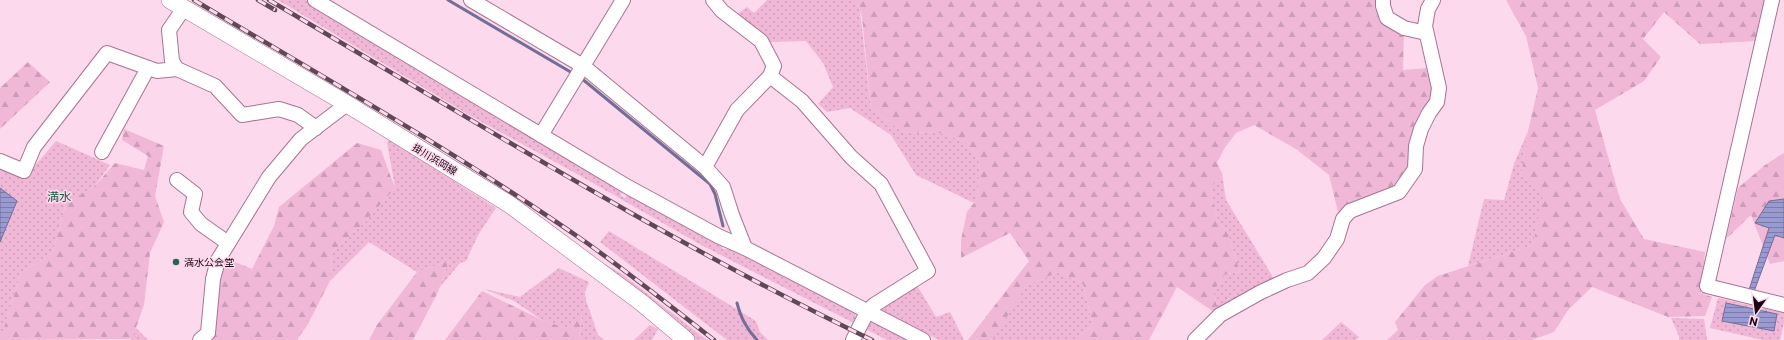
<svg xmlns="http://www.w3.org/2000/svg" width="1784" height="340" font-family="Commissioner,'Noto Sans JP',sans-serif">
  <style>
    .grass { fill: url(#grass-dots) }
    .forest { fill: url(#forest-firs) }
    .water { fill: url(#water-rules); stroke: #736e98 }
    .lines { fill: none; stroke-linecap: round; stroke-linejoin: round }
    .stream { stroke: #736e98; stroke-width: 3 }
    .minor-casing { stroke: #a87392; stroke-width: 16 }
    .major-casing { stroke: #a87392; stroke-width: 18 }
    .minor { stroke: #fff; stroke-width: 14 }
    .major { stroke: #fff; stroke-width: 17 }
    .rail-casing { stroke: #604857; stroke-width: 4.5 }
    .rail { stroke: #fdd9ed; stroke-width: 3; stroke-dasharray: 9; stroke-linecap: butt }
    .poi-dot { fill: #2b644d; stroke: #fdd9ed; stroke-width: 1.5 }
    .labels { text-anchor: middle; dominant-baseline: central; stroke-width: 3; stroke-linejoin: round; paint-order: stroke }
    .street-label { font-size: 10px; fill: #1a0713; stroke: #fdd9ed }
    .poi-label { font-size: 10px; fill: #1a0713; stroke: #fdd9ed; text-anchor: start }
    .quarter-label { font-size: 12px; fill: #165b42; stroke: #fdd9ed }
  </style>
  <defs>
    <pattern id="grass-dots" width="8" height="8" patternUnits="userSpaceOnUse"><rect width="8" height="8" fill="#f0b7d7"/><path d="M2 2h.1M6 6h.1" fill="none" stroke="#cd9cb8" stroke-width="1.8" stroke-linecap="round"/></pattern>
    <pattern id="forest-firs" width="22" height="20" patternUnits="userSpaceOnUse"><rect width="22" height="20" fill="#f0b7d7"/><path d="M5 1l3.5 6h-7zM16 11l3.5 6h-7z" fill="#cd9cb8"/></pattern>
    <pattern id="water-rules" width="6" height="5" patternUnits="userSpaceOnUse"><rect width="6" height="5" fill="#999ad1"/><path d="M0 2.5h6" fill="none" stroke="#7c7ca8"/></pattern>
  </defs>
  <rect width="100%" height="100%" fill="#fdd9ed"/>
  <g class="grass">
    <polygon points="278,0 307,0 622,188 621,196 625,198 629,192 719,241 723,249 740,249 855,312 856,319 866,325 875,320 910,340 887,340 703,246 577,174 469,115"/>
    <polygon points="767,0 857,0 860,11 871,108 904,133 928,132 945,134 968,143 980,164 977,199 974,203 916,175 891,135 850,108 827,112 818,104 833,87 823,63 806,41 766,42 736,15 747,7 754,13"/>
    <polygon points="1528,131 1521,176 1544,194 1533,245 1468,266 1484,199 1504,200 1514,164"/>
    <polygon points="389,140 496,208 478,235 466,261 460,263 440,287 449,261 417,272 369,242 330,281 331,253 365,222 395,188 387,142"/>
    <polygon points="56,141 110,165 94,187 65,206 53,252 21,273 3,331 0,332 0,163 27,175"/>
    <polygon points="1222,173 1226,200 1276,282 1220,315 1213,292 1225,274 1240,272 1227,231 1218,221 1210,189"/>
    <polygon points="609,231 756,321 760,332 768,340 727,340 600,242"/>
    <polygon points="599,261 622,274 707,340 696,340"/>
    <polygon points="559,268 589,282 585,292 586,300 598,335 604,340 579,340 582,315 566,328 542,320 514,301 484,289 520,297"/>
    <polygon points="1059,272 1083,284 1093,326 1073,340 989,340 1027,285"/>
    <polygon points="915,282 936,317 950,312 964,340 939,340 877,308"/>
    <polygon points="1718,298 1784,313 1784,323 1780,340 1763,340 1710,328"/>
    <polygon points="1671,318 1704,319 1707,340 1679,340 1679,336"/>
    <polygon points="1341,322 1359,337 1356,340 1322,340"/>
    <polygon points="650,325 658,329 652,340 634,340"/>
    <polygon points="136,328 148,340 131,340"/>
  </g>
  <g class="forest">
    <polygon points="857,0 1385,0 1387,18 1404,28 1403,70 1428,68 1439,88 1399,192 1340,220 1329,175 1296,149 1254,125 1236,133 1224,149 1217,163 1222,173 1210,189 1218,221 1227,231 1240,272 1225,274 1213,292 1219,312 1217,314 1177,287 1149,340 1073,340 1093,326 1083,284 1059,272 1027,285 992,340 968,340 1029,261 1010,233 961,258 961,240 967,212 977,199 980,164 968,143 945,134 928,132 904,133 871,108 862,17"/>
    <polygon points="1506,0 1767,0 1757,41 1700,44 1664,12 1643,39 1661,57 1644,81 1595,110 1620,199 1644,239 1705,252 1701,293 1712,297 1705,316 1668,317 1592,287 1568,310 1554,332 1532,340 1387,340 1398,330 1395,322 1425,285 1438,276 1533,245 1543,194 1521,176 1528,131 1538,88 1526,36"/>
    <polygon points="28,62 50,82 0,129 0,88"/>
    <polygon points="124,129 164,146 155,196 164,222 150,253 144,305 132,339 0,340 0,332 3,331 21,273 53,252 66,203 94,187 115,163 144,170 148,156 122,140"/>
    <polygon points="357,143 381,150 395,188 365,222 331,253 330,281 308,324 298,338 298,340 214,340 208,333 220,256 252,269 274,226 279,207"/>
    <polygon points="1784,153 1784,261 1770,264 1751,215 1726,239 1738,188 1765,165"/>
    <polygon points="449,261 438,292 413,340 369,340 377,325 417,272"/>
    <polygon points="482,291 542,320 566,328 582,314 579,340 445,340"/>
  </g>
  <g class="water">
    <polygon points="0,188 17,201 0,242"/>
    <polygon points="1784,199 1784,238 1775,235 1752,297 1747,296 1769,228 1755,223 1769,201"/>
    <polygon points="1726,303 1777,314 1774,331 1722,321"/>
  </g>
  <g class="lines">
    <g class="stream">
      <polyline points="448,0 574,74"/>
      <polyline points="581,78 710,184 715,194 723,226"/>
      <path d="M737,303C741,318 746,328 757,340"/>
    </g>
    <g class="minor-casing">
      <g id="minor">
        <polyline points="315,0 628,187 718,236 745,248"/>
        <polyline points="471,0 583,66 705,167 723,187 732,215 745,248 923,340"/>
        <polyline points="1383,0 1383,6 1387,18 1404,28 1426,33"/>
        <polyline points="1772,0 1707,286 1784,305"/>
        <polyline points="184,8 169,30 172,61 177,69 215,86 242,115 279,109 298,115 316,128"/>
        <polyline points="770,76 802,101 851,157 881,184 928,271 874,305 867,312 853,340"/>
        <polyline points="541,135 623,0"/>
        <polyline points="102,152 148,68"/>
        <polyline points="0,161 24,171 34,147 107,53 157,71 177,69"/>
        <polyline points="705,167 737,110 770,76 774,66 761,41 722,11 713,0"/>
        <polyline points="177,180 195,194 191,212 201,224 228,243"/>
        <polyline points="200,340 208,333 213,279 218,260 269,177 301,139 347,104"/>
        <polyline points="1195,340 1220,315 1261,292 1287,280 1308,273 1324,258 1337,239 1343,219 1350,211 1399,192 1415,169 1416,146 1421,129 1429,113 1437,102 1439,88 1425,26 1428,9 1433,0"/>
      </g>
    </g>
    <g class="major-casing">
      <polyline id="major" points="170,0 347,104 509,204 642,303 686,340"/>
    </g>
    <use href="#minor" class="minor"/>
    <use href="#major" class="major"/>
    <g class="rail-casing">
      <g id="rail">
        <path d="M194,0C326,79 461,155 587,243C630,274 672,307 714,340"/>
        <polyline points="258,0 275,10"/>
        <path d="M269,0C468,117 664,240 872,340"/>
      </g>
    </g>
    <use href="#rail" class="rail"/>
  </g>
  <circle class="poi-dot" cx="176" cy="262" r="4"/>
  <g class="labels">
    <g class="street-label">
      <text transform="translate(435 159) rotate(31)">掛川浜岡線</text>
    </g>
    <g class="poi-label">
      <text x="184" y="262">満水公会堂</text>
    </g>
    <g class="quarter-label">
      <text x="59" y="196">満水</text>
    </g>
  </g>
  <g transform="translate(1756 312) rotate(194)" stroke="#fdd9ed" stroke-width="3" paint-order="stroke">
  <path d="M0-3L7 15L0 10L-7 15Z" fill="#1a0713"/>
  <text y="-6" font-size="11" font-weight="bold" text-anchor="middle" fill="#1a0713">N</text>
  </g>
</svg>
